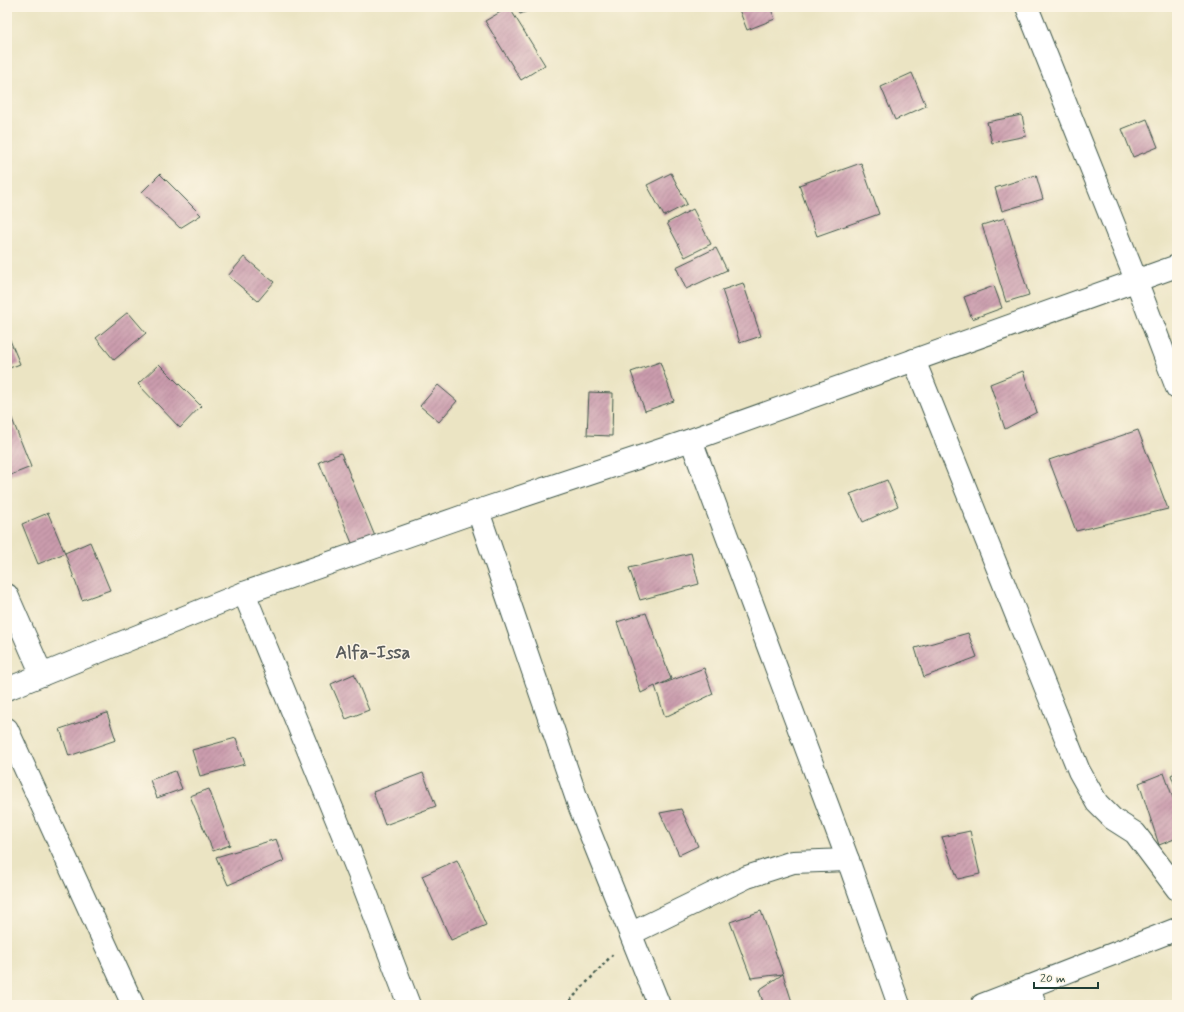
<svg xmlns="http://www.w3.org/2000/svg" width="1184" height="1012" font-family="Mynerve,sans-serif">
  <style>
    .building { fill: url(#building-hatch) }
    .lines { fill: none; stroke-linecap: round; stroke-linejoin: round }
    .street-casing { stroke: #3e5649; stroke-width: 24 }
    .path { stroke: #3e5649; stroke-width: 2.5; stroke-dasharray: 3 3; stroke-linecap: butt }
    .street { stroke: #fff; stroke-width: 22 }
    .labels { text-anchor: middle; dominant-baseline: central; stroke-width: 3; stroke-linejoin: round; paint-order: stroke }
    .quarter-label { font-size: 18px; font-weight: bold; fill: #5b5e5e; stroke: #fcf5e5 }
  </style>
  <defs>
    <pattern id="building-hatch" width="6" height="6" patternUnits="userSpaceOnUse"><rect width="6" height="6" fill="#cb9cad"/><path d="M-1 1l2-2M0 6l6-6M5 7l2-2" fill="none" stroke="#a4808e"/></pattern>
  </defs>
  <rect width="100%" height="100%" fill="#fcf5e5"/>
  <filter id="ink" filterUnits="userSpaceOnUse"><feTurbulence type="fractalNoise" baseFrequency=".025" numOctaves="2"/><feDisplacementMap in="SourceGraphic" scale="8" xChannelSelector="R" yChannelSelector="G"/><feConvolveMatrix kernelMatrix="1 2 1 2 8 2 1 2 1" color-interpolation-filters="sRGB"/></filter>
  <filter id="wash" filterUnits="userSpaceOnUse"><feTurbulence type="fractalNoise" baseFrequency=".012" numOctaves="4" result="noise"/><feDisplacementMap in="SourceGraphic" scale="16" xChannelSelector="R" yChannelSelector="G"/><feGaussianBlur stdDeviation="0.9" result="paint"/><feColorMatrix in="noise" values="0 0 0 0 0 0 0 0 0 0 0 0 0 0 0 0 0 1.4 0 .05"/><feComposite in="paint" operator="in"/></filter>
  <g filter="url(#wash)">
    <rect width="100%" height="100%" fill="#ebe4c3"/>
    <g id="blocks">
      <g class="building">
        <polygon points="509,7 545,65 521,80 485,21"/>
        <polygon points="517,7 532,7 533,9 520,14"/>
        <polygon points="738,7 770,7 775,19 747,30"/>
        <polygon points="912,73 926,106 895,120 881,87"/>
        <polygon points="1022,115 1026,136 992,143 987,122"/>
        <polygon points="1147,119 1158,147 1133,157 1122,129"/>
        <polygon points="861,163 879,214 817,236 799,185"/>
        <polygon points="671,173 687,204 664,216 647,185"/>
        <polygon points="160,174 201,215 180,228 142,192"/>
        <polygon points="1036,175 1043,199 1002,211 995,188"/>
        <polygon points="693,209 711,244 685,257 667,223"/>
        <polygon points="1005,218 1029,295 1006,302 982,225"/>
        <polygon points="716,248 727,270 686,289 676,267"/>
        <polygon points="244,257 274,282 258,301 228,276"/>
        <polygon points="743,283 761,336 740,343 722,290"/>
        <polygon points="994,286 1002,308 972,319 964,297"/>
        <polygon points="128,312 146,333 114,360 96,338"/>
        <polygon points="7,333 20,364 7,369"/>
        <polygon points="660,362 674,401 645,411 631,372"/>
        <polygon points="159,364 201,406 180,428 138,384"/>
        <polygon points="1023,371 1037,412 1005,429 990,384"/>
        <polygon points="438,385 457,401 439,422 420,406"/>
        <polygon points="589,392 613,393 612,436 587,435"/>
        <polygon points="7,406 31,467 8,476 7,475"/>
        <polygon points="1138,430 1168,509 1076,531 1049,460"/>
        <polygon points="341,453 376,539 354,548 319,462"/>
        <polygon points="887,480 898,506 863,522 850,494"/>
        <polygon points="48,513 65,553 90,542 110,590 82,600 65,553 38,564 22,524"/>
        <polygon points="691,553 699,584 640,600 629,568"/>
        <polygon points="646,613 671,679 657,686 704,668 713,694 665,717 655,686 641,693 617,622"/>
        <polygon points="968,633 977,657 924,677 915,648"/>
        <polygon points="354,674 369,710 346,719 331,684"/>
        <polygon points="107,713 116,740 69,756 60,729"/>
        <polygon points="236,738 245,764 200,776 192,750"/>
        <polygon points="175,771 182,789 157,798 150,780"/>
        <polygon points="1177,772 1177,791 1171,775"/>
        <polygon points="423,773 436,806 385,825 373,792"/>
        <polygon points="1164,773 1177,809 1177,838 1159,845 1139,783"/>
        <polygon points="209,789 230,845 213,851 190,796"/>
        <polygon points="681,809 698,846 679,855 660,813"/>
        <polygon points="970,831 980,874 958,879 942,837"/>
        <polygon points="276,839 284,861 228,885 216,857"/>
        <polygon points="457,860 486,925 451,940 422,876"/>
        <polygon points="761,911 783,974 751,978 730,922"/>
        <polygon points="783,974 793,1005 764,1005 759,990"/>
      </g>
    </g>
  </g>
  <g filter="url(#ink)">
    <use href="#blocks" fill-opacity="0" stroke="#3e5649" stroke-width="1"/>
    <g class="lines">
      <g class="street-casing">
        <g id="street">
          <polyline points="1027,7 1136,280 1177,388"/>
          <polyline points="914,360 1079,771 1097,803 1113,819 1135,833 1177,889"/>
          <polyline points="691,440 848,860 899,1005"/>
          <polyline points="478,511 580,808 659,1005"/>
          <polyline points="244,593 361,879 409,1005"/>
          <polyline points="7,595 42,675"/>
          <polyline points="7,689 244,593 478,511 691,440 1177,266"/>
          <polyline points="7,729 133,1005"/>
          <polyline points="632,933 747,877 793,862 848,860"/>
          <polyline points="1029,986 1035,1005"/>
          <polyline points="982,1005 1177,929"/>
        </g>
      </g>
      <polyline class="path" points="566,1005 614,953"/>
      <use href="#street" class="street"/>
    </g>
  </g>
  <g class="labels">
    <g class="quarter-label">
      <text x="373" y="653">Alfa-Issa</text>
    </g>
  </g>
  <rect width="1184" height="1012" fill="none" stroke="#fcf5e5" stroke-width="24"/>
  <path d="M1034 982v6h64v-6" fill="none" stroke="#1f3d34" stroke-width="2"/>
  <text x="1040" y="982" font-size="12" fill="#1f3d34" stroke="#fcf5e5" stroke-width="3" paint-order="stroke">20 m</text>
</svg>
